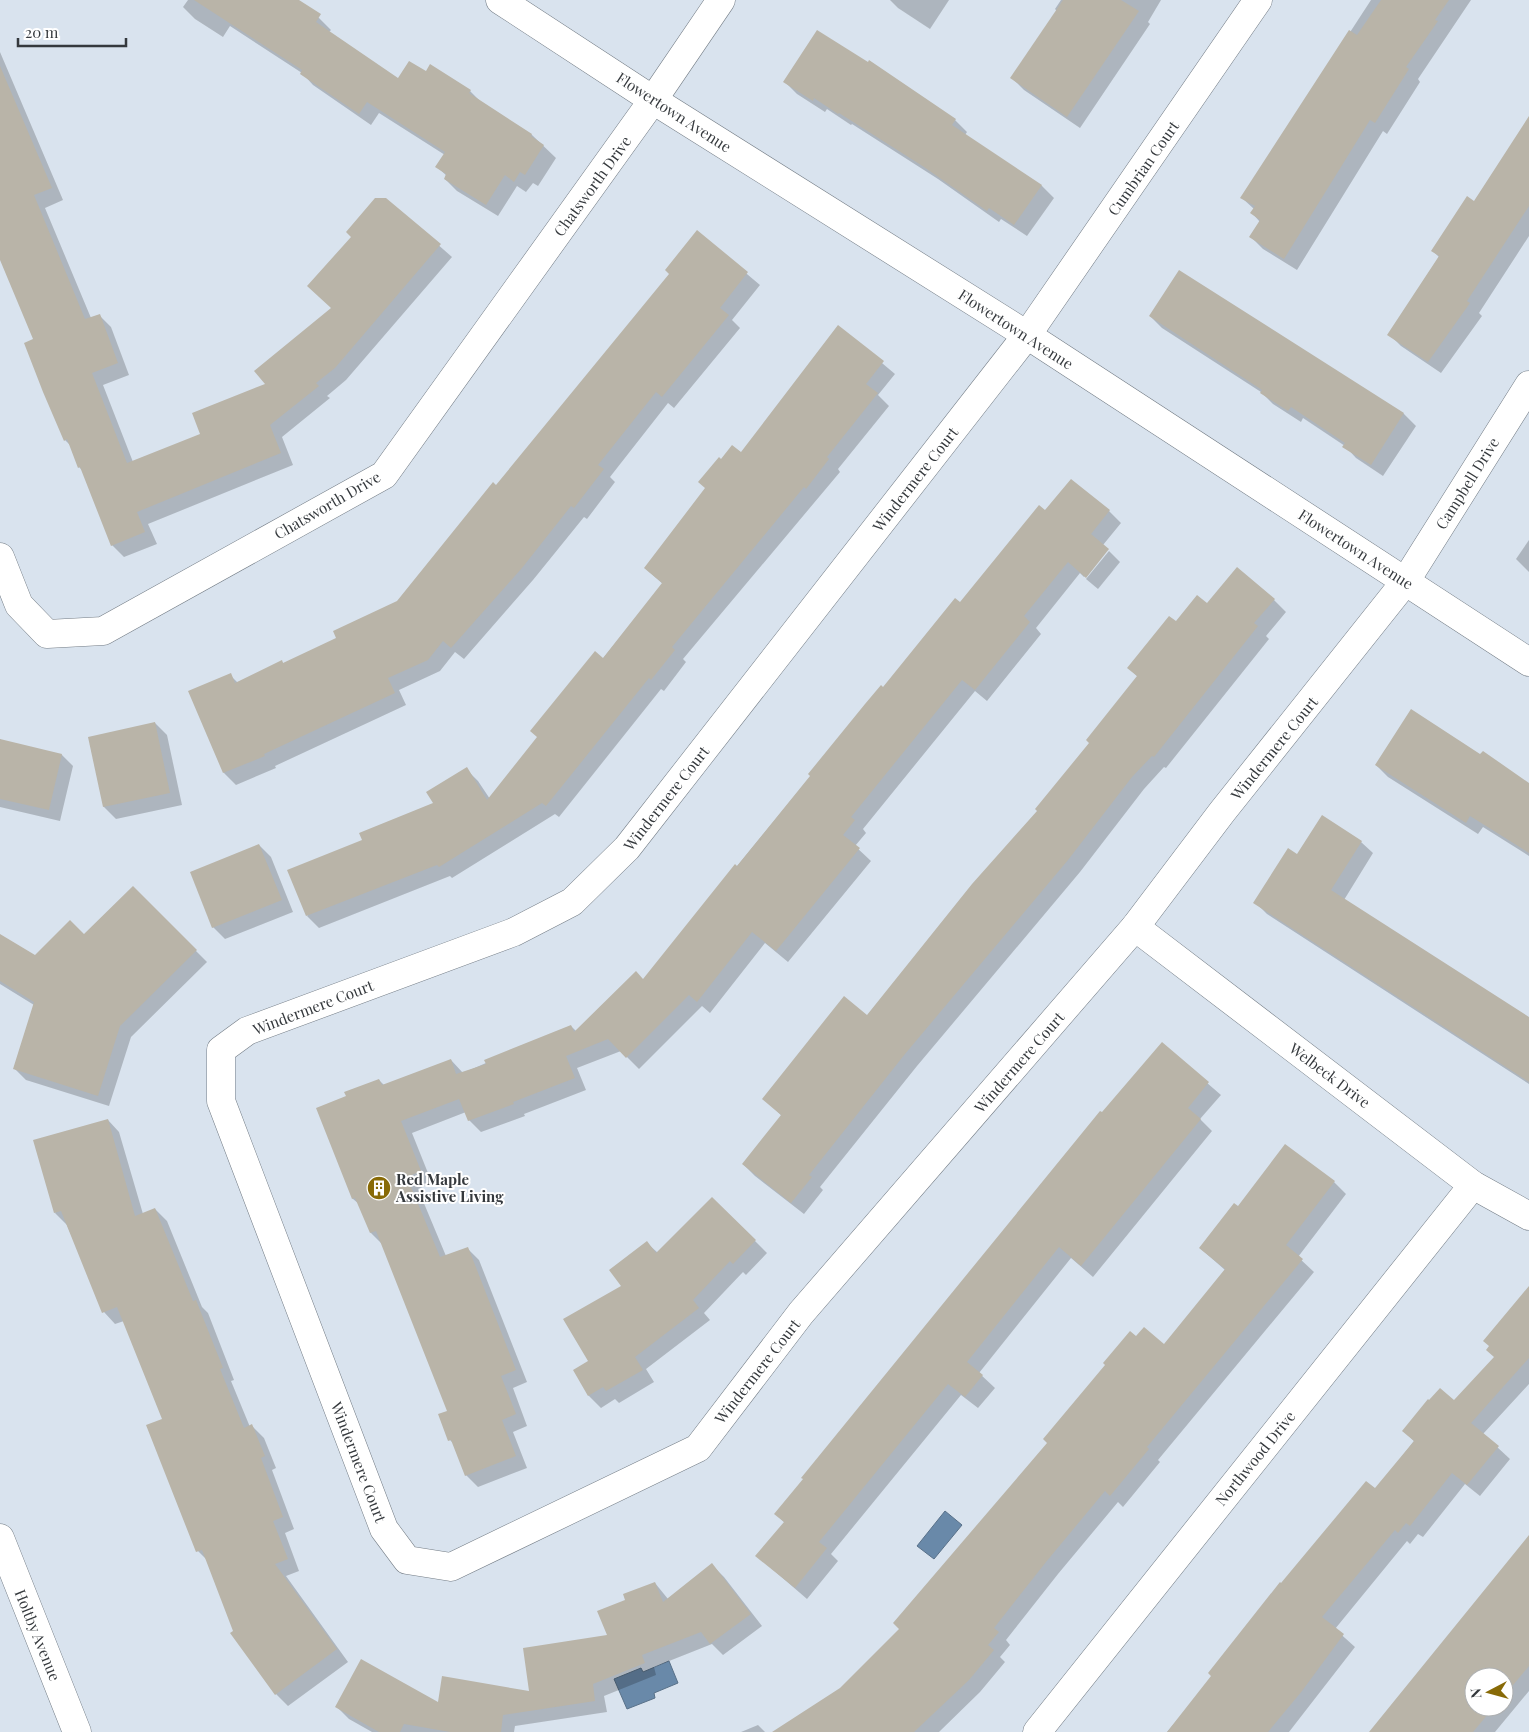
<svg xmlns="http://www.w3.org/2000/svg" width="1529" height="1732" font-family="'Playfair Display',serif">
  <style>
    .water { fill: #6989a9; stroke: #597189 }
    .shadow { fill: #0003; fill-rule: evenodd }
    .building { fill: #b9b4a8 }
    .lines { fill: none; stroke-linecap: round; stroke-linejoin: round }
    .minor-casing { stroke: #737c85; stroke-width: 29 }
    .minor { stroke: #fff; stroke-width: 28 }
    .labels { text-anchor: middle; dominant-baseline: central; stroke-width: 4; stroke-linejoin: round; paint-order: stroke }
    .street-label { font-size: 15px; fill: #35393d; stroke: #fff }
    .poi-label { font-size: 15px; font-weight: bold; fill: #35393d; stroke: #fff; text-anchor: start }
  </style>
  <rect width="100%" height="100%" fill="#d9e3ee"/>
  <g class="water">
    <polygon points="945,1511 962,1525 934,1559 917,1546"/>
    <polygon points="669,1661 678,1683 654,1693 655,1698 627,1709 614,1679 641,1668 643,1672"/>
  </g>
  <g class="shadow">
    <polygon points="188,0 291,0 319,18 331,30 329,32 399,80 426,73 470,91 482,103 532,135 556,158 538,186 533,183 526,192 517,186 498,216 457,191 445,179 447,176 437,167 445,155 379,113 371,125 313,85 302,73 230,26 223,37 195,19 183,7"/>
    <polygon points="890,0 949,0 930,29 898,8"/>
    <polygon points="1061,0 1161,0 1148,22 1150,24 1080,128 1024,90 1012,78 1057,11 1055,9"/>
    <polygon points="1371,0 1471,0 1418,79 1420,82 1387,134 1383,131 1297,270 1263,249 1251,237 1260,222 1252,213 1254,209 1242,198"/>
    <polygon points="0,52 63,200 45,208 91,318 99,315 111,327 129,375 103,385 133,462 202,434 267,385 332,309 386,199 452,257 346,380 327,396 330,398 282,437 293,465 148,524 157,544 124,557 112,545 83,471 79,467 70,445 65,440 35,340 0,254"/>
    <polygon points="785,82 955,120 967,132 965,135 1042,186 1054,198 1027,236 1001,219 999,222 938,179 852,124 851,125 827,109 825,112 797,94"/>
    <polygon points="1529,119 1529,236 1479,313 1482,316 1441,373 1401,346 1389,334 1439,257 1433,251 1474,202"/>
    <polygon points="697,232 760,285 732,320 740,328 674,408 668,403 610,477 615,482 587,519 584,517 533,580 464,659 455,652 440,671 399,690 406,705 275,766 276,768 236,785 224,773 190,691 230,675 238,683 282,662 284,664 338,639 398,602 497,487 670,274"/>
    <polygon points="1179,272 1404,414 1416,426 1383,476 1356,458 1345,446 1303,418 1301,422 1273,404 1261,392 1162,328 1150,316"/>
    <polygon points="838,326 895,374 878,395 889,406 838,469 840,472 683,659 686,662 664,691 661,689 559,817 555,814 452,878 450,876 319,928 307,916 364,841 435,804 466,769 478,781 490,799 663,584 645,568 706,488 721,461 741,454"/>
    <polygon points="1109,511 1121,523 1103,545 1107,549 1084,577 1080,573 1036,628 1041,634 987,701 975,691 863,829 866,833 855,846 871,861 788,962 765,943 710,1013 702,1006 639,1069 621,1051 577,1068 586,1090 524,1114 525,1116 481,1132 469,1120 466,1112 412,1133 432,1183 418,1189 446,1256 467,1248 479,1260 527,1382 513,1388 527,1426 513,1432 527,1468 478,1487 466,1475 455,1445 450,1440 448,1411 383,1245 371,1233 359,1204 353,1199 318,1109 348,1097 379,1080 384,1085 451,1060 463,1073 571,1026 577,1032 643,981 883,688 1045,512"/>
    <polygon points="1529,540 1529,572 1516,559"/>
    <polygon points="1109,551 1120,562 1098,589 1086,579"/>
    <polygon points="1274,600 1286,612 1266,636 1269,639 1166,768 1164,767 1144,789 1080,872 917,1066 820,1187 823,1190 804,1214 755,1176 743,1164 782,1116 764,1099 867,1016 1039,811 1090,743 1138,677 1129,668 1176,623 1207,605"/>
    <polygon points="155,723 167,735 182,805 116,819 104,807 89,738"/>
    <polygon points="0,739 2,741 62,755 73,766 60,821 0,807"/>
    <polygon points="1376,765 1529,785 1529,856 1483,827 1478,834 1388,777"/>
    <polygon points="1361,842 1373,853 1344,900 1529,1019 1529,1084 1267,914 1255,902 1297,855"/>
    <polygon points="259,845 271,857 293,912 225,939 213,927"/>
    <polygon points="133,888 207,962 131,1037 109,1106 26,1080 14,1068 34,1005 0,984 0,946 35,957 84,936"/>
    <polygon points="1162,1044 1221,1095 1200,1119 1212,1131 1093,1277 1071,1258 979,1373 995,1388 978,1408 961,1395 831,1554 838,1561 807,1599 757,1556 785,1523 776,1514"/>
    <polygon points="108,1120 119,1132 143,1214 155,1209 167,1221 202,1307 208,1313 234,1380 231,1381 250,1427 252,1426 264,1438 276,1468 272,1470 294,1529 285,1533 299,1571 286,1576 348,1662 288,1706 276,1694 234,1631 208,1561 198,1551 164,1420 124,1321 115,1324 104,1312 67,1225 55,1213"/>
    <polygon points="1334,1182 1346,1194 1298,1257 1314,1272 1158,1460 1160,1462 1123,1507 1118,1502 1058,1574 1006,1640 1010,1645 1000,1657 1005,1662 980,1692 939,1732 774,1732 840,1689 901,1629 1136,1338 1164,1346 1225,1270 1200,1248 1238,1208"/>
    <polygon points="712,1198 767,1253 746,1275 743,1272 704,1313 710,1320 646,1369 654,1382 619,1403 615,1399 601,1408 589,1396 575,1370 590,1362 623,1286 647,1243 658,1253"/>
    <polygon points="1529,1309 1529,1384 1483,1434 1510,1459 1480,1496 1465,1484 1423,1537 1418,1534 1410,1544 1407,1541 1335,1629 1355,1647 1289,1732 1167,1732 1201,1692 1281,1585 1376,1490 1414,1441 1404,1431 1455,1402 1495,1358"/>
    <path d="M1529,1538V1691L1495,1732H1371ZM1474,1677H1504V1707H1474Z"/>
    <polygon points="712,1565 724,1577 762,1626 723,1655 712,1644 654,1667 656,1675 604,1696 607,1712 515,1726 514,1732 372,1732 349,1719 337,1707 438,1704 531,1692 609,1636 627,1601 655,1583 668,1599"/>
    <polygon points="758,1725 765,1732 741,1732"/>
  </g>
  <g class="building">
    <polygon points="194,0 299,0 321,14 316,22 398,78 409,61 426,71 430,64 471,90 469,93 532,134 531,136 544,145 525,175 520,172 514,182 505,175 486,205 444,179 446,174 435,167 445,152 367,102 359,114 300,74 302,70"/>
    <polygon points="1063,0 1121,0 1139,11 1067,117 1010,78"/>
    <polygon points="1381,0 1449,0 1435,20 1438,21 1406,67 1409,69 1375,123 1370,120 1284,259 1249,237 1260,220 1250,213 1255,206 1240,198 1349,30 1357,35"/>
    <polygon points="817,30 868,62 869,60 956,119 952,125 1042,185 1014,225 989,208 987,211 924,167 839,113 838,114 814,98 813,101 783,82"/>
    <polygon points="0,66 52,188 34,195 85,319 100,314 118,363 92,373 127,463 200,434 192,413 265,384 254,371 331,308 307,286 351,237 346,232 375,198 386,198 441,244 335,368 316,383 319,386 270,425 281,453 137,512 145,532 111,546 80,467 78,468 67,439 64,441 43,392 24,343 33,339 0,260"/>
    <polygon points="1529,116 1529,206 1467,301 1470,303 1428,362 1387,335 1439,256 1431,251 1467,196 1474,201"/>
    <polygon points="697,230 748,272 720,308 729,315 662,397 656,392 598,465 604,469 574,508 571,506 522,568 451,648 443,641 428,660 388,678 395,693 264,754 265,756 223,773 188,691 231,673 235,683 282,660 283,663 336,638 333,631 397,601 493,482 496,485 669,274 665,270"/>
    <polygon points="1179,270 1404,413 1371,465 1342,447 1345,443 1291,407 1288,411 1260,393 1262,390 1149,316"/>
    <polygon points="838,325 884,361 866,384 878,393 827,457 829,459 806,489 804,487 672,647 675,650 651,680 649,678 546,806 542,803 439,867 437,865 306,916 287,870 362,840 359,833 433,803 426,792 467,767 487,800 537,737 530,731 595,651 603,658 662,583 644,568 705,488 698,482 719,457 721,459 732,445 741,452"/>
    <polygon points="1071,479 1110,510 1091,534 1109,549 1086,578 1068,562 1024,616 1030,622 975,690 962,680 851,817 855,820 843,835 860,848 776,951 752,932 697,1002 689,995 626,1058 608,1039 566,1056 575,1078 513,1102 514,1104 468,1121 459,1099 401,1121 421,1171 407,1177 440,1257 468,1247 516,1370 501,1376 516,1414 502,1420 516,1456 465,1476 451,1440 448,1441 438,1414 447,1411 376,1231 370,1233 355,1198 352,1199 316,1108 346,1096 344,1092 379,1079 382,1085 451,1059 456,1074 486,1064 484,1060 571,1025 574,1032 636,971 643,979 735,864 737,866 810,776 808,774 865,704 881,685 883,687 955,598 960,602 1039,505 1045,510"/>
    <polygon points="1237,567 1275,599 1254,623 1258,626 1154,757 1152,756 1132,777 1068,860 905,1054 809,1175 812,1177 791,1203 742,1164 781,1115 762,1099 844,996 867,1015 972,884 1037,811 1035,809 1089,743 1086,740 1137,676 1127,668 1169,616 1176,621 1197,595 1207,603"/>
    <polygon points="1411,709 1480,754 1483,751 1529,783 1529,853 1470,816 1466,823 1375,765"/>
    <polygon points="155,722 170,793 103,807 88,737"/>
    <polygon points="0,739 62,754 49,810 0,799"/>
    <polygon points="1322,815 1362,841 1331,890 1529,1017 1529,1082 1253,903 1288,848 1297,854"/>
    <polygon points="259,844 282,900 212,928 190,872"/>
    <polygon points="133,886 197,950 120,1026 98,1096 13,1069 34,1002 0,981 0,934 35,955 70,920 84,934"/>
    <polygon points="1162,1042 1209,1082 1188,1108 1201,1119 1081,1266 1059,1247 967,1362 983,1375 965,1397 948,1384 819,1542 827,1548 795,1588 755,1556 784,1522 774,1514 803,1479 801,1478 1100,1111 1102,1112"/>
    <polygon points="108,1119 135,1216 155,1208 193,1301 196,1300 223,1368 220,1369 244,1428 252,1424 265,1456 261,1458 283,1517 273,1521 288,1559 275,1564 337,1649 275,1695 230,1633 233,1631 202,1550 196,1552 146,1425 162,1419 117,1307 102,1313 61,1211 54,1213 33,1140"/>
    <polygon points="1285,1144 1335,1181 1286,1245 1303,1259 1147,1447 1149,1449 1110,1496 1105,1491 1046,1562 994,1628 999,1632 988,1645 994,1650 969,1680 914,1732 772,1732 840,1688 899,1629 893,1623 1047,1443 1043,1439 1105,1365 1103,1363 1130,1331 1136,1336 1144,1327 1164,1344 1225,1269 1199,1248 1234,1203 1238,1206"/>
    <polygon points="712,1197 756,1240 733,1264 730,1261 693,1300 699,1308 635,1357 643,1370 606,1391 603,1387 588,1396 573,1370 588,1361 563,1319 621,1286 609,1270 647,1241 656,1253"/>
    <polygon points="1529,1286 1529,1358 1471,1423 1499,1446 1467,1485 1452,1473 1410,1526 1406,1523 1398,1533 1395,1530 1322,1617 1344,1634 1302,1691 1268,1732 1167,1732 1211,1676 1208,1673 1280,1582 1281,1583 1366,1481 1375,1488 1414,1441 1402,1431 1428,1399 1429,1400 1440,1388 1454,1400 1494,1357 1486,1350 1489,1346 1483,1341"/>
    <polygon points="1529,1535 1529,1666 1504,1696 1504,1677 1474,1677 1474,1707 1494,1707 1473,1732 1369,1732"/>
    <polygon points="712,1563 751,1614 710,1644 701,1632 642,1655 645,1663 593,1684 595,1701 503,1715 501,1732 450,1732 404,1724 400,1732 379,1732 335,1707 361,1659 438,1702 442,1676 529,1691 523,1648 607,1635 597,1611 625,1600 623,1594 655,1582 663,1602"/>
  </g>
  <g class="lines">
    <g class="minor-casing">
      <g id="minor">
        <polyline points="500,0 653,100 1027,335 1529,662"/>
        <polyline points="1258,0 1027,335 627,848 572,902 514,932 247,1031 221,1050 221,1101 384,1529 407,1560 451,1567 698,1448 801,1313 1135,927 1222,812 1405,582 1529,385"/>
        <polyline points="0,557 19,605 47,634 103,631 384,475 653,100 721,0"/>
        <polyline points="1135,927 1473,1185 1529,1216"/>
        <polyline points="0,1538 77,1732"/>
        <polyline points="1037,1732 1473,1185"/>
      </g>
    </g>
    <use href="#minor" class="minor"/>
  </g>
  <defs>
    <g id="building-disc" transform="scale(1.25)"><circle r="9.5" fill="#886a07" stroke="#fff"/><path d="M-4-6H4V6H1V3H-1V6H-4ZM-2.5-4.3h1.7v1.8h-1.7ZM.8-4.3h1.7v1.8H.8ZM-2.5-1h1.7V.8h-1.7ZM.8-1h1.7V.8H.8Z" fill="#fff"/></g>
  </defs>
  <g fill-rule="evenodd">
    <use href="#building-disc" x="379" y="1188"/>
  </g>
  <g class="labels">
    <g class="street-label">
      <text transform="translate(674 112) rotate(33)">Flowertown Avenue</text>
      <text transform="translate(1143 168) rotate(-55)">Cumbrian Court</text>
      <text transform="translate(592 186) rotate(-54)">Chatsworth Drive</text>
      <text transform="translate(1016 329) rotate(33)">Flowertown Avenue</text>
      <text transform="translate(915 479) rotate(-52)">Windermere Court</text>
      <text transform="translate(1467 483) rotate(-58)">Campbell Drive</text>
      <text transform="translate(327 505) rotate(-30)">Chatsworth Drive</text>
      <text transform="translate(1356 549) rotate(33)">Flowertown Avenue</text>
      <text transform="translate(1274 748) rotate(-51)">Windermere Court</text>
      <text transform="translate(666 798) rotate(-52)">Windermere Court</text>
      <text transform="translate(313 1007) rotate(-21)">Windermere Court</text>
      <text transform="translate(1019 1062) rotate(-49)">Windermere Court</text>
      <text transform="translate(1330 1075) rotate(37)">Welbeck Drive</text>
      <text transform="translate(757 1371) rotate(-52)">Windermere Court</text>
      <text transform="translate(1255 1458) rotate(-51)">Northwood Drive</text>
      <text transform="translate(359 1462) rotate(69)">Windermere Court</text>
      <text transform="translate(38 1635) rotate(68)">Holtby Avenue</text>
    </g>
    <g class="poi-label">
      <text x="396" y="1179">Red Maple<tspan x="396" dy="17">Assistive Living</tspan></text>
    </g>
  </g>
  <g transform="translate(1489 1692) rotate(264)"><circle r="24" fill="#ffffff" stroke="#aeb0b1"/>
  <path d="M0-4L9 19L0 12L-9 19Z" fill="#886a07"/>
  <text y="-8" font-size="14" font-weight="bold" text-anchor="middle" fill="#35393d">N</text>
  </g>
  <path d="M18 38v8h108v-8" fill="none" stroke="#35393d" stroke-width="2.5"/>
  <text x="25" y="38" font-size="15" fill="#35393d" stroke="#ffffff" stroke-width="4" paint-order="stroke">20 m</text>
</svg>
